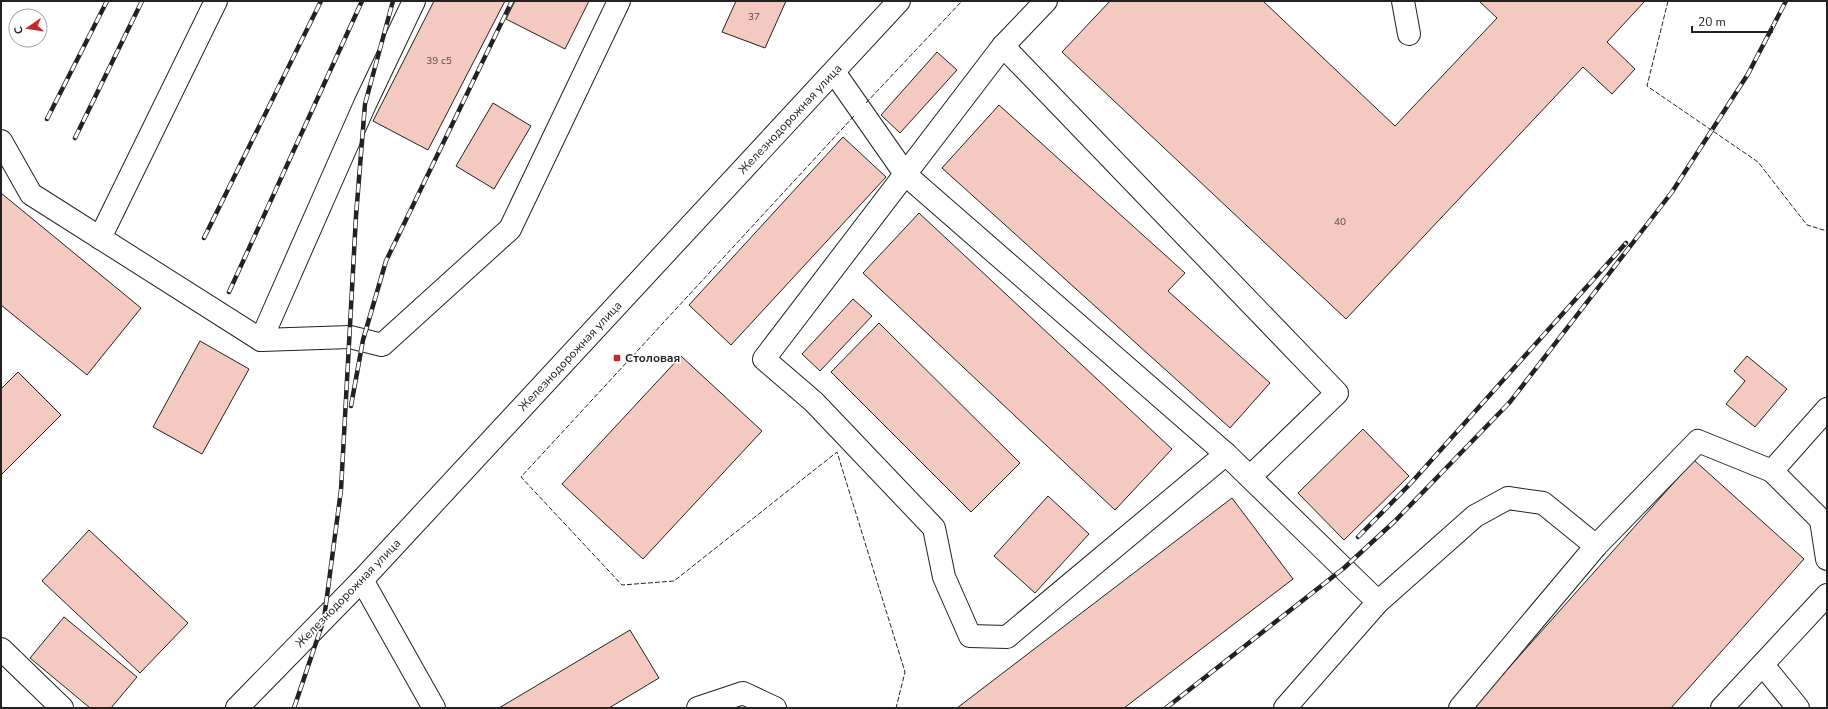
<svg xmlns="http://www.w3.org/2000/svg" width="1828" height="709" font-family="'Nunito Sans',sans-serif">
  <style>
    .building { fill: #f3c9c0; stroke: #222 }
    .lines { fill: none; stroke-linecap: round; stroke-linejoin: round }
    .minor-casing { stroke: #222; stroke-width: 24 }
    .minor { stroke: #fff; stroke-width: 22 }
    .rail-casing { stroke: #222; stroke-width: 4.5 }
    .rail { stroke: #fff; stroke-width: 3; stroke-dasharray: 9; stroke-linecap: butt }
    .fence { stroke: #222; stroke-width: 1; stroke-dasharray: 5 2; stroke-linecap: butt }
    .poi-dot { fill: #c62828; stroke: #fff; stroke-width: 1.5 }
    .labels { text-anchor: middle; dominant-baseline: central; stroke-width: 3; stroke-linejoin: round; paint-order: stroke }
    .number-label { font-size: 10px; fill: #564c4a }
    .street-label { font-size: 12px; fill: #222; stroke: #fff }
    .poi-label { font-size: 12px; font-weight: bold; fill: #222; stroke: #fff; text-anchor: start }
  </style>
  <rect width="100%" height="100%" fill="#fff"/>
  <g class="building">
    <polygon points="434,1 505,1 428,150 373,121"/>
    <polygon points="515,1 589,1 565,49 506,19"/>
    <polygon points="736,1 786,1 765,48 722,32"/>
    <polygon points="1110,1 1263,1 1395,126 1497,18 1479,1 1645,1 1607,42 1635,69 1612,94 1583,67 1346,319 1062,52"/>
    <polygon points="937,52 957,70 900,133 881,115"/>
    <polygon points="493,103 531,126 494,189 456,166"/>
    <polygon points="999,105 1185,273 1168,291 1270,383 1230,428 942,168"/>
    <polygon points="843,137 886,177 731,345 689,305"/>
    <polygon points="1,193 141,308 87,375 1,305"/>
    <polygon points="919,213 1172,449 1115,510 863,273"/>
    <polygon points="853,299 872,316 820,371 802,354"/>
    <polygon points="879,323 1020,463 971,512 831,372"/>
    <polygon points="200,341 249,369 202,454 153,427"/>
    <polygon points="681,356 762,431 643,559 562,484"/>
    <polygon points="1747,356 1787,389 1755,427 1726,404 1745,381 1734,371"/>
    <polygon points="18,372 61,415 1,475 1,389"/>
    <polygon points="1363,429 1409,476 1344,540 1298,493"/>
    <polygon points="1694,460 1804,559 1671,708 1473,708"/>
    <polygon points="1048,496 1089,534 1035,593 994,556"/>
    <polygon points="1232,498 1293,579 1124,708 957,708"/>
    <polygon points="89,530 188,623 140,673 42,581"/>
    <polygon points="64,617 137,677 111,708 90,708 30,658"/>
    <polygon points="630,630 659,678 609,708 499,708"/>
  </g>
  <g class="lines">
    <g class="minor-casing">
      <g id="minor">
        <polyline points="1403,1 1409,34"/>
        <polyline points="1003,46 1046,1"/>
        <polyline points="834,72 906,175 1226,454 1378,602 1475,516 1508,498 1543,503 1596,546"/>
        <polyline points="1,141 31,194 261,340 365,104 414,1"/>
        <polyline points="100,238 216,1"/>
        <polyline points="261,340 350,337 382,345 510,229 619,1"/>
        <polyline points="1827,409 1772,471 1821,520 1827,559"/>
        <polyline points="1226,454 1007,637 970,636 944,577 934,528 814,402 764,359 1003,46 1337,393 1250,477"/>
        <polyline points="362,580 434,708"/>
        <polyline points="1,649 62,708"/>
        <polyline points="1763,665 1798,708"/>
        <polyline points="237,708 362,580 899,1"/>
        <polyline points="698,708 743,693 775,708"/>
        <polyline points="1285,708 1378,602"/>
        <polyline points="1460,708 1596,546 1698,441 1772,471"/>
        <polyline points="1722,708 1827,595"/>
      </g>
    </g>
    <use href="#minor" class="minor"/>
    <g class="rail-casing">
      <g id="rail">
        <polyline points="47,119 107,1"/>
        <polyline points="75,138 142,1"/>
        <polyline points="204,238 321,1"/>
        <polyline points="229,292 362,1"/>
        <polyline points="351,406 363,340 386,261 512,1"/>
        <polyline points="1358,537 1411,483 1626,243"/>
        <polyline points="294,708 324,619 341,490 356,216 365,104 393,1"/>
        <polyline points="1166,708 1344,568 1395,521 1510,402 1672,192 1748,74 1786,1"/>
      </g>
    </g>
    <use href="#rail" class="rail"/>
    <g class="fence">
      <polyline points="1668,1 1647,86 1758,162 1807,225 1827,231"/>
      <polyline points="866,103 962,1"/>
      <polyline points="854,116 521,477 622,585 674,581 837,452 905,672 896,708"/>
    </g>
  </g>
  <rect class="poi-dot" x="613" y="354" width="8" height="8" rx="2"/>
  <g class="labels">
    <g class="number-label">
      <text x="754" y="17">37</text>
      <text x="439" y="61">39 с5</text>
      <text x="1340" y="222">40</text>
    </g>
    <g class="street-label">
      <text transform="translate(790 119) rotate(-47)">Железнодорожная улица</text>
      <text transform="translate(570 356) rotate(-47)">Железнодорожная улица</text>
      <text transform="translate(348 593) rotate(-46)">Железнодорожная улица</text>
    </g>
    <g class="poi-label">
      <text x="625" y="358">Столовая</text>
    </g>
  </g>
  <rect width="1828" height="709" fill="none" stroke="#222222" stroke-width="4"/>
  <g transform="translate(28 28) rotate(257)"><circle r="19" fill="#ffffff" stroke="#a7a7a7"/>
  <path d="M0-3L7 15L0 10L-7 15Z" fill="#c62828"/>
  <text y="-6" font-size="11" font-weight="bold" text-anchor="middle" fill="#222222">С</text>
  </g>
  <path d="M1692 26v6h80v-6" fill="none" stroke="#222222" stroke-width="2"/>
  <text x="1698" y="26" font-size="12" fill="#222222" stroke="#ffffff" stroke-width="3" paint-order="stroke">20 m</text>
</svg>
